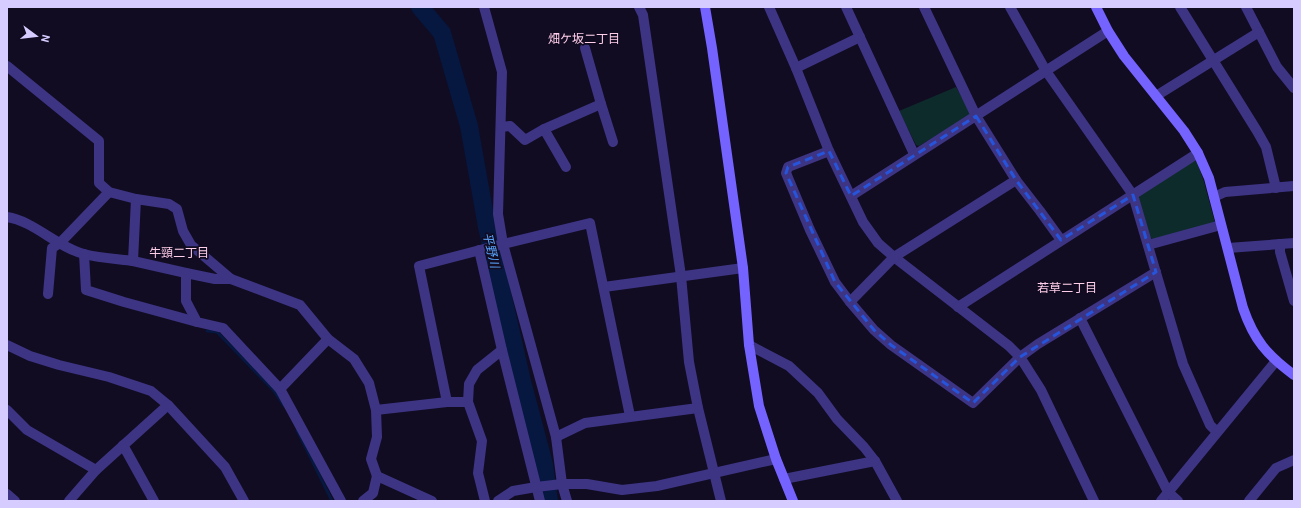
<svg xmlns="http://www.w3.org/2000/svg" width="1301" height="508" font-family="Barlow,'Noto Sans JP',sans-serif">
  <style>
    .green { fill: #0e2b2c }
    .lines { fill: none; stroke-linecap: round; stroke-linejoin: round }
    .stream { stroke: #061740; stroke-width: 3 }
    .river { stroke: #061740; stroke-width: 18 }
    .street { stroke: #3d3484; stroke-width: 10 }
    .secondary { stroke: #7463ff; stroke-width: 10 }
    .marked { fill: none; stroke: #2654da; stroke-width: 3; stroke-dasharray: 8 5; stroke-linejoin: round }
    .labels { text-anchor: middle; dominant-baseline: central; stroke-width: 3.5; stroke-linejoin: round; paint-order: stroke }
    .neighbourhood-label { font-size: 12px; fill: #ffcee9; stroke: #110c22 }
    .water-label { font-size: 12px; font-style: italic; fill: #5aa5ff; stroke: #110c22 }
  </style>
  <rect width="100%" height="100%" fill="#110c22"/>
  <g class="green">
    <polygon points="956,87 970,112 971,115 919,146 916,145 899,111"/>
    <polygon points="1194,160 1197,162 1204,182 1215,223 1153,239 1150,238 1138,199 1141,193"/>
  </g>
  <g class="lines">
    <g class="stream">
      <polyline points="207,331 217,332 274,391 284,406"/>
      <polyline points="297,430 332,501"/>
    </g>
    <polyline class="river" points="420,7 442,33 469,126 487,227 522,381 544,464 549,501"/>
    <g class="street">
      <polyline points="484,7 502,72 498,214 503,244 556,437 562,484 567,501"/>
      <polyline points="639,7 643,15 681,276 689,362 698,408 721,501"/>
      <polyline points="769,7 796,68 829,151 863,222 878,243 894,257 1009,346 1020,357 1041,390 1094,501"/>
      <polyline points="846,7 914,154"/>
      <polyline points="924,7 976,116 1016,180 1040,211 1061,240"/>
      <polyline points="1010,7 1046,71 1133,195 1183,364 1210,425 1217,432"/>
      <polyline points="1180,7 1257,131 1266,147 1276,188"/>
      <polyline points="1246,7 1277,67 1294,88"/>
      <polyline points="585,48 601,104 613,142"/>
      <polyline points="7,66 99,141 99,183 109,192 136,199 133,261 186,273 215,279 231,279 300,305 328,339 354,359 369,383 376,410 377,437 371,459 377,476 432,501"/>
      <polyline points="796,68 860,37"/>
      <polyline points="1156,96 1259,32"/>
      <polyline points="501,127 510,126 525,140 544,129 601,104"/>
      <polyline points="544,129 566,167"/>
      <polyline points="829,151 788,167 786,173 810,230 835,282 850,302 874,330 891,345 973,403 1020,357 1038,344 1156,272"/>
      <polyline points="851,196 1108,31"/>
      <polyline points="1214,197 1225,192 1294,186"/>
      <polyline points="136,199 169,204 177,209 183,231 191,245 231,279"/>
      <path d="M7,217C34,221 57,247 84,254C99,258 117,259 133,261"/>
      <polyline points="1280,244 1280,252 1294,301"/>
      <polyline points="1148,245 1221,225"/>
      <polyline points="1228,248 1294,243"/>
      <polyline points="479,250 502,350 540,501"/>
      <polyline points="84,254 86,290 124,302 197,322"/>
      <polyline points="186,273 186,301 197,322 223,328 280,389 341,501"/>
      <polyline points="604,287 743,268"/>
      <polyline points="48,294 52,248 60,243 109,192"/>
      <polyline points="850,302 894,257 1016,180"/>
      <polyline points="958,307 1198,153"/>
      <polyline points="1080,318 1168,492 1178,501"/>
      <polyline points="7,345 30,356 59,365 109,377 151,391 168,405 225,467 244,501"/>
      <polyline points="749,345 789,366 818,393 837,419 864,447 875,461 897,501"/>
      <polyline points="280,389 328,339"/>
      <polyline points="447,402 419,266 503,244 590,223 630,416"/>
      <polyline points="468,402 469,384 477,370 502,350"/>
      <polyline points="7,410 27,430 96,470"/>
      <polyline points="376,410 447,402 468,402 482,441 478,473 485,501"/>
      <polyline points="556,437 585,423 698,408"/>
      <polyline points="123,445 154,501"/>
      <polyline points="784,479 875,461"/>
      <polyline points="7,494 15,501"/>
      <polyline points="69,501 96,470 168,405"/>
      <polyline points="363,501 373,493 377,476"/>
      <polyline points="498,501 513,491 536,487 562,484 587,484 622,490 657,486 776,459"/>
      <polyline points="1161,501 1276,361"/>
      <polyline points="1249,501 1276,468 1294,460"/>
    </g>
    <g class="secondary">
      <polyline points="705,7 712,48 743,268 749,345 759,406 776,459 793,501"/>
      <path d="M1096,7L1108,31L1124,56L1184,131L1198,153L1209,178L1243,308C1254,340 1267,355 1294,375"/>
    </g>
  </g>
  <path class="marked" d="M976,116L1016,180L1061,240L1133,195L1156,272L1020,357L973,403L891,345L874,330L835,282L786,173L788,167L829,151L851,196Z"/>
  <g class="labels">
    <g class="neighbourhood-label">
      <text x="584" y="38">畑ケ坂二丁目</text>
      <text x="179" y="252">牛頸二丁目</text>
      <text x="1067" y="287">若草二丁目</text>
    </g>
    <g class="water-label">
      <text transform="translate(492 250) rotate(77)">平野川</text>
    </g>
  </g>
  <rect width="1301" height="508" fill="none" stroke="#d6ccff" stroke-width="16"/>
  <g transform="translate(36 36) rotate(105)" stroke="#110c22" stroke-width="3" paint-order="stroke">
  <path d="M0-3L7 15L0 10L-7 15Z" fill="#d6ccff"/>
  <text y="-6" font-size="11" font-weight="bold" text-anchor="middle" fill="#d6ccff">N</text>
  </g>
</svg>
